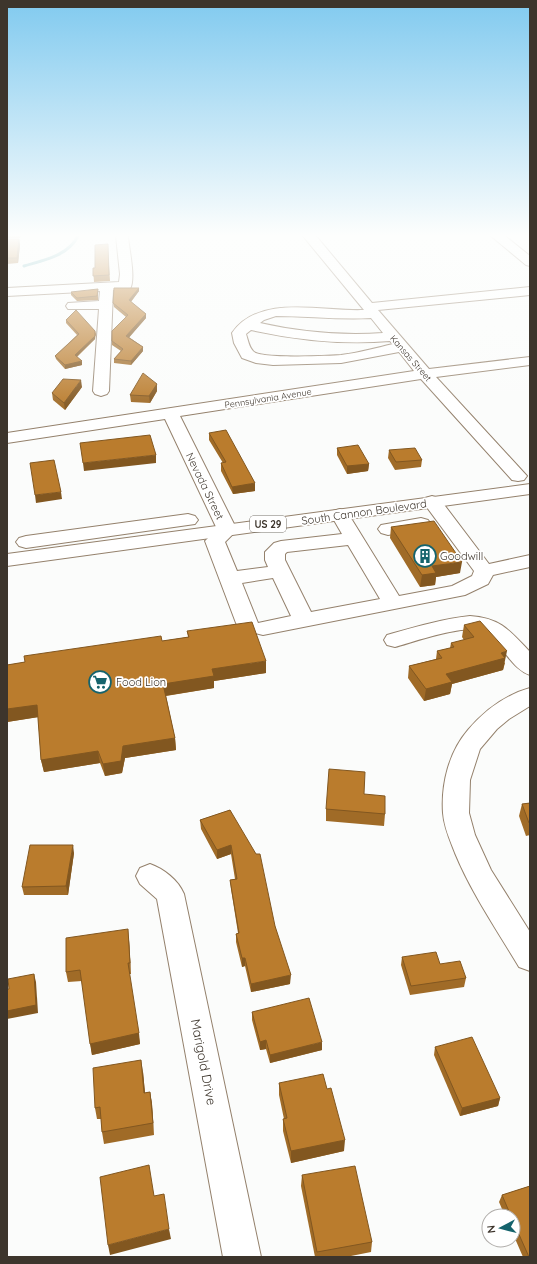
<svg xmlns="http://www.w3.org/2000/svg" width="537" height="1264" font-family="Quicksand,sans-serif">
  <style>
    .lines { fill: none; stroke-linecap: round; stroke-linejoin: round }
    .stream { stroke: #72b5bc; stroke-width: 3 }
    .minor-casing { stroke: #94816c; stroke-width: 2 }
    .major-casing { stroke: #94816c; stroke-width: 2 }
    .minor { fill: #fff; fill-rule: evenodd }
    .major { fill: #fff; fill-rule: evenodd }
    .wall { fill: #a06b27 }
    .shaded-wall { fill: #825720 }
    .building { fill: #ba7c2d; stroke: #825720 }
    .labels { text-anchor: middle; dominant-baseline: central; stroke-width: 3.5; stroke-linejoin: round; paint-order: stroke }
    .far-street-label { font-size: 9px; fill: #3d352c; stroke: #fff }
    .shield { fill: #fff; stroke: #77726b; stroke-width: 1 }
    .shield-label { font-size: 10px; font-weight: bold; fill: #3d352c }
    .street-label { font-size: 11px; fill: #3d352c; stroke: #fff }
    .poi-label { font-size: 11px; fill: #3d352c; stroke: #fff; text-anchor: start }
    .near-street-label { font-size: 13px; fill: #3d352c; stroke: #fff }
  </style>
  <rect width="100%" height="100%" fill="#fbfcfb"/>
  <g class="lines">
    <path class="stream" d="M24,266C44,260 68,256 78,236"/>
    <g class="minor-casing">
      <g id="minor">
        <path d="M116,236H128C129,249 136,279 130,289L113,290L109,391L107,394L101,396L95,394L93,391L99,309H68L66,306L68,303L99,301L100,291L7,296V288L119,282L120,274Z"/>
        <path d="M303,236H316L372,303L530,287V295L378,310L429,369L530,357V365L436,377L527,476L524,480L518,481L512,480L421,379L180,416L237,530L225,542L237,571L268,567L265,560V552L274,543L281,541L342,534L331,515L333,511L340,509L347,511L349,515L399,596L452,586L472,576L474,571L423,502L425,498L432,496L439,498L489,564L530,555V567L493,575L488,584L465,595L263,635L255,633L252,628L247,630L239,628L236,623L205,541L217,529L165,419L7,443V433L414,371L399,352L341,363L273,365L256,363L242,358L234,343L232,333C260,293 323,312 364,310ZM276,316C308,316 339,320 371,318L383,333C342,336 300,332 260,323L264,320ZM251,330C297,340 343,345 390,341L393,344C376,348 358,353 341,355C328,356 259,359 253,351C249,347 248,340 246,334ZM348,545L380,599L311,612L285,560V554L287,552ZM273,578L291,616L258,623L242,583Z"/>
        <polygon points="491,236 505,236 530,256 530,266 526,265"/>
        <polygon points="421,518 428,520 431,524 428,528 388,535 381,533 378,529 381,525"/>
        <path d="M470,616C501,618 510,631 530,652V675C518,671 511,660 503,651C497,644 490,635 483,632C466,623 414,642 395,647L387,645L384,640L387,635C415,627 442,619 470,616Z"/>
        <path d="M530,688V706L509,719L497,729L480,749L470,780L469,813L475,835L491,870L530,932V971L519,967C497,930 472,894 455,853C450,840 444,827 443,813C441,784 449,752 468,730C484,711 505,695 530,688Z"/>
        <path d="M150,864C164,869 178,880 184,894L261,1257H223L157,899L140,884L136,876L140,868Z"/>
      </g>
    </g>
    <g class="major-casing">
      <g id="major">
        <polygon points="530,484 530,494 7,566 7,554"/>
        <polygon points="188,514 195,516 198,520 195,524 26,548 19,546 16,542 19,538 26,536"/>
      </g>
    </g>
    <use href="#minor" class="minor"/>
    <use href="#major" class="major"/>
  </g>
  <g class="wall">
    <polygon points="7,236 21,236 20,238 7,238"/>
    <polygon points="7,239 19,239 20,245 18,263 7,264"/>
    <polygon points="108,249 110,281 94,282 93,268 95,268"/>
    <polygon points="139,288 139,291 131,302 146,314 146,318 129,337 143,347 143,351 131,365 114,363 114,359 121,351 112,345 112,341 126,317 114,307 113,303"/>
    <polygon points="71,292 98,293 98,300 77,301 71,295"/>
    <polygon points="66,320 95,331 96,334 95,339 77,357 82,365 65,369 56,359 55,356 77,335 66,323"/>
    <polygon points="157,384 157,391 150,403 131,402 130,395"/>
    <polygon points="82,387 65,410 53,400 52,393"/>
    <polygon points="209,433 255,491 233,494 221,471 221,463 223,463 209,440"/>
    <polygon points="337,448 369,464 368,471 347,474 337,455"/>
    <polygon points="389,450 422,460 421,467 395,470 388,458"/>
    <polygon points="391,527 460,573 436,577 435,585 420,587 390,538"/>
    <polygon points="464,625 505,663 503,670 452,684 450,694 424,701 408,678 409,666 436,659 437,651 450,648 451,643 464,640 462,637"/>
    <polygon points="187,631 266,673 214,681 214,688 166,696 175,738 176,750 125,758 122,773 105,776 100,763 44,772 41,760 38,717 7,722 7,665 188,637"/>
    <polygon points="364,794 385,814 384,826 326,821 326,809"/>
    <polygon points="530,803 530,835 526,836 519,816 522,804"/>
    <polygon points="230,810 275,926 290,984 251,992 245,966 242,967 236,942 236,934 238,933 231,889 230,880 235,879 231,854 217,859 201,829 200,820"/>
    <polygon points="74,853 68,895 24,895 22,887"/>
    <polygon points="129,940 131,974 129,974 140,1044 92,1055 82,981 68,982 66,972"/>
    <polygon points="402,957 440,964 466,978 464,987 410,995 401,965"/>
    <polygon points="252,1012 322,1050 270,1063 266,1049 260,1050 252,1020"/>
    <polygon points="435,1047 500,1098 498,1106 460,1116 434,1055"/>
    <polygon points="143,1072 145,1093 150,1092 152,1104 154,1135 104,1144 102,1132 101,1119 97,1119 95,1108"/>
    <polygon points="279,1083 327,1089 344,1151 291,1163 283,1131 283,1119 284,1119 279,1095"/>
    <polygon points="302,1175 372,1242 371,1252 346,1257 315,1257 301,1186"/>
    <polygon points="530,1186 530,1257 523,1257 513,1234 513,1216 505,1216 499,1202 502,1195"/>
  </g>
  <g class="shaded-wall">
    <polygon points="19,239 20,245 18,263 17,258"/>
    <polygon points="139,288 139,291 129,304 129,300"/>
    <polygon points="146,314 146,318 127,340 126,336"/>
    <polygon points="95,331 95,339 75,358 75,355"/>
    <polygon points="143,347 143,351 131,365 131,361"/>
    <polygon points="82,361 82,365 65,369 65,365"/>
    <polygon points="81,380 82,387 65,410 64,403"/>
    <polygon points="157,384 157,391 150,403 149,396"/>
    <polygon points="156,455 156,463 84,471 83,463"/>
    <polygon points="369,464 368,471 347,474 347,466"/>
    <polygon points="255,483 255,491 233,494 232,487"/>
    <polygon points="61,492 62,499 36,503 35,495"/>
    <polygon points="462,562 460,573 436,577 435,585 420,587 422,575 432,566"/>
    <polygon points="507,651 503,670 452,684 450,694 424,701 426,689 446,674 501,653"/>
    <polygon points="266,661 266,673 214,681 214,688 164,696 163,684 212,669"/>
    <polygon points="37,705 39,717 7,722 7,709"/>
    <polygon points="175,738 176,750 125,758 122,773 105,776 103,764 123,746"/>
    <polygon points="98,751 100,763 44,772 41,760"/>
    <polygon points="73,845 74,853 68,895 66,886"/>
    <polygon points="231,845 231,854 217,859 217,850"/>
    <polygon points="128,929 129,940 131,974 130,963"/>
    <polygon points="242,958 245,958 245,966 242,967"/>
    <polygon points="34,974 36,982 38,1013 7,1019 7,1011"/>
    <polygon points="291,975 290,984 251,992 251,984"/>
    <polygon points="139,1033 140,1044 92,1055 90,1044"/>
    <polygon points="266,1040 266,1049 260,1050 260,1042"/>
    <polygon points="322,1042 322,1050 270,1063 270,1055"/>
    <polygon points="141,1060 143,1072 146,1104 144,1093"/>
    <polygon points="150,1092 152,1104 154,1135 153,1123"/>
    <polygon points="500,1098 498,1106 460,1116 462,1108"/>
    <polygon points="345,1140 344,1151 291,1163 291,1151"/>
    <polygon points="169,1229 171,1239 110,1255 108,1245"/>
  </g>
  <g class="building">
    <polygon points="7,239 19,239 17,258 7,258"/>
    <polygon points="108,244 109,275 93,276 93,268 95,268 95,245"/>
    <polygon points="114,288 139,288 129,300 146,314 126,336 143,347 131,361 114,359 123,349 112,341 112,331 128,315 113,303"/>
    <polygon points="98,289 97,296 77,298 71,292"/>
    <polygon points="76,310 95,331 95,336 75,355 82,361 65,365 55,356 79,334 66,320"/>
    <polygon points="143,373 157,384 149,396 130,395"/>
    <polygon points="63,379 81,380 64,403 52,393"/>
    <polygon points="226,430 255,483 232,487 221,463 226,462 209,433"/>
    <polygon points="150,435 156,455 83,463 80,443"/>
    <polygon points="358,445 369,464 347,466 337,448"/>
    <polygon points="415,448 422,460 396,462 389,450"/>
    <polygon points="54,460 61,492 35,495 30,463"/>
    <polygon points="434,521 462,562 432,566 436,573 422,575 391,527"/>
    <polygon points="480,621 507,651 501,653 505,658 446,674 452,682 426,689 409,666 442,658 437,651 454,647 451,643 474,637 464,625"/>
    <polygon points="252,622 266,661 212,669 214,676 163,684 175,738 123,746 121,761 103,764 98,751 41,760 37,705 7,709 7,665 25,662 24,656 161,636 162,641 189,637 187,631"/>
    <polygon points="329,769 365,772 364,794 385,796 385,814 326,809"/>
    <polygon points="530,803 530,823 529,823 522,804"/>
    <polygon points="230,810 256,854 260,854 275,926 291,975 251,984 245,958 242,958 236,934 239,933 230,880 237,879 231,845 217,850 200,820"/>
    <polygon points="30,845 73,845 66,886 22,887"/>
    <polygon points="128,929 130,963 128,963 139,1033 90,1044 80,970 66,972 66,938"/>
    <polygon points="436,952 440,964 460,961 466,978 411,986 402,957"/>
    <polygon points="34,974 36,1005 7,1011 7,989 9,989 8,979"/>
    <polygon points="309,998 322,1042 270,1055 266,1040 260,1042 252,1012"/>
    <polygon points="472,1037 500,1098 462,1108 435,1047"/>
    <polygon points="141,1060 144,1093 150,1092 153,1123 102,1132 100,1107 95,1108 93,1068"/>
    <polygon points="323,1074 327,1089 331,1088 345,1140 291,1151 283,1119 287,1118 279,1083"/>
    <polygon points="149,1165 154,1196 164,1194 169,1229 108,1245 100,1177"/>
    <polygon points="355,1166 372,1242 317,1252 302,1175"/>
    <polygon points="530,1186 530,1257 529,1257 513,1221 513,1216 511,1216 502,1195"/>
  </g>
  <linearGradient id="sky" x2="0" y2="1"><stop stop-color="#81caef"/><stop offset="0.57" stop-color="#fdfefd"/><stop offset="1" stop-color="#fdfefd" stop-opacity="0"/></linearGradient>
  <rect width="537" height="413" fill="url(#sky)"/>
  <defs>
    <g id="building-ring" transform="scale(1.15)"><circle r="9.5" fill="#fff" stroke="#15636c" stroke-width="1.5"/><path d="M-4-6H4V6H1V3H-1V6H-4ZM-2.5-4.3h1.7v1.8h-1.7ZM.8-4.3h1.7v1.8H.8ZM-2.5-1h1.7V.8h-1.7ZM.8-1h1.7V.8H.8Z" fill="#15636c"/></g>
    <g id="supermarket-ring" transform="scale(1.15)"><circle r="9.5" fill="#fff" stroke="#15636c" stroke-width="1.5"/><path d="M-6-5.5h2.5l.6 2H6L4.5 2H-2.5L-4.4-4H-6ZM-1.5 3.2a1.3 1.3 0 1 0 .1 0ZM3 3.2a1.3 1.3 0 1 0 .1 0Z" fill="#15636c"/></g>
  </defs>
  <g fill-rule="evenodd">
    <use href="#building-ring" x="425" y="556"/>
    <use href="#supermarket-ring" x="100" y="682"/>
  </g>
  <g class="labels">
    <g class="far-street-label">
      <text transform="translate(411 358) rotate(49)">Kansas Street</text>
      <text transform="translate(268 398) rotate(-9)">Pennsylvania Avenue</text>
    </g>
    <rect class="shield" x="250" y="516" width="36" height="16" rx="3"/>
    <g class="shield-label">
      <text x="268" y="524">US 29</text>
    </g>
    <g class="street-label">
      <text transform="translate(205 486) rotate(64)">Nevada Street</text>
      <text transform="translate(364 512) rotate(-8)">South Cannon Boulevard</text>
    </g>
    <g class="poi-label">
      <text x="440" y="556">Goodwill</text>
      <text x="116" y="682">Food Lion</text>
    </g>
    <g class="near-street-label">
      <text transform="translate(204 1062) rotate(79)">Marigold Drive</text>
    </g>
  </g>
  <rect width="537" height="1264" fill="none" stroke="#3d352c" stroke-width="16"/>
  <g transform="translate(501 1228) rotate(263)"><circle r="19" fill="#ffffff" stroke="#b1aeab"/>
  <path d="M0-3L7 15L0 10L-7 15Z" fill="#15636c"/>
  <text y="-6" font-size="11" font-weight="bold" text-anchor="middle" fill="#3d352c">N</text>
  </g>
</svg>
